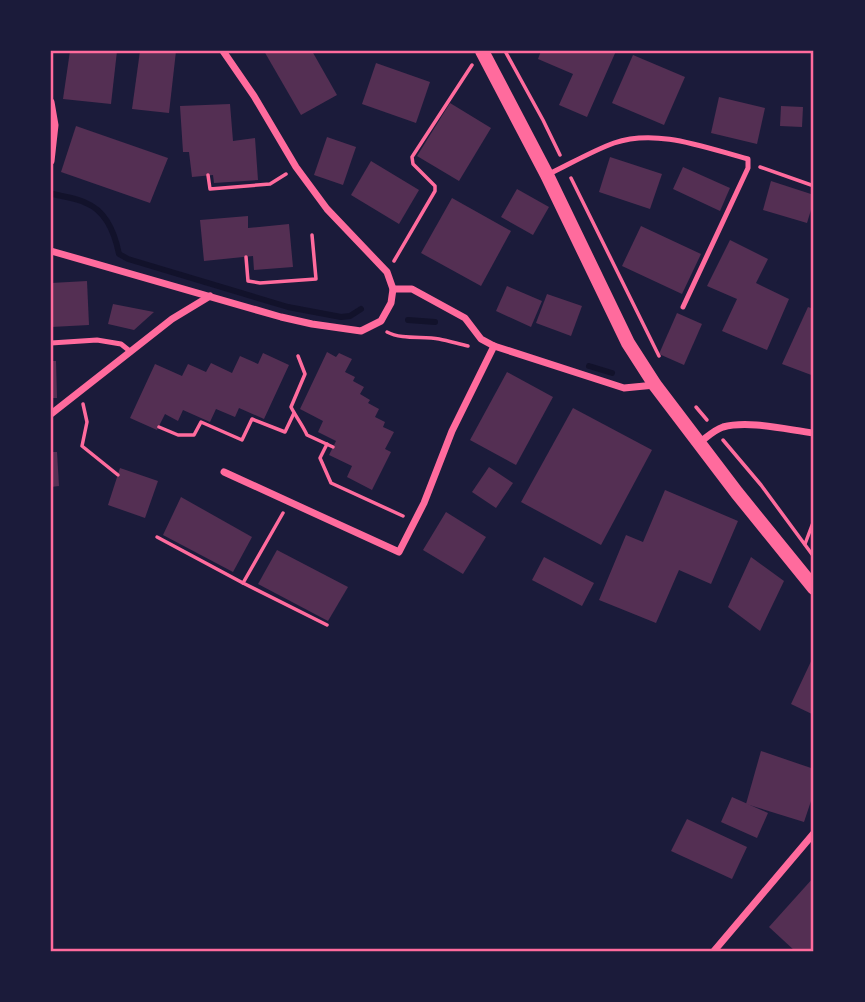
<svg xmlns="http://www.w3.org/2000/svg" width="865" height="1002" font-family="Barlow,sans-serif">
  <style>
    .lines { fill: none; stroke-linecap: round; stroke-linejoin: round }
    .stream { stroke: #12122b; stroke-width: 6 }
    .building { fill: #542f53 }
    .path { stroke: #ff6b9d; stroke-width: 3.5 }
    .service { stroke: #ff6b9d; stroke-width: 5 }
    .minor { stroke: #ff6b9d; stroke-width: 7 }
    .secondary { stroke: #ff6b9d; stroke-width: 14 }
    .neatline { fill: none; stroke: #ff6b9d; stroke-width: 2.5 }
  </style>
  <rect width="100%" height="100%" fill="#1b1b3a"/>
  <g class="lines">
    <g class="stream">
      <path d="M53,194C64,197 76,198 86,203C106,211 115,234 119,254L128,259L288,307L341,317L350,316L361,309"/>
      <polyline points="408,320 435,322"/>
      <polyline points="589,366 612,373"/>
    </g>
  </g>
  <g class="building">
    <polygon points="70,51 117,51 111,104 63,99"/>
    <polygon points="140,51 176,51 169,113 132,109"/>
    <polygon points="264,51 312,51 337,95 301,115"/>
    <polygon points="541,51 616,51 587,117 559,105 573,74 538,59"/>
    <polygon points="633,55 685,77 664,125 612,103"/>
    <polygon points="376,63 430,82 416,123 362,104"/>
    <polygon points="719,97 765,108 757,144 711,133"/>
    <polygon points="450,103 491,128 459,181 417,156"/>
    <polygon points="230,104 233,141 255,138 258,180 214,183 213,175 192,177 189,152 183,152 180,106"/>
    <polygon points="781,106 803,107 802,127 780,126"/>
    <polygon points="76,126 168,158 150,203 61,172"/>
    <polygon points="327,137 356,147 343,185 314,175"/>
    <polygon points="610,157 662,174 650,209 599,192"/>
    <polygon points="371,161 419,190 399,224 351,195"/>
    <polygon points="683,167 730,188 720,211 673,189"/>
    <polygon points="771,181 814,195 814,200 807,223 763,210"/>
    <polygon points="517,189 549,207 533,235 501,217"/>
    <polygon points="452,198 511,231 481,286 421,253"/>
    <polygon points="248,216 248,228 289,224 293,267 254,270 253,256 204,261 200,220"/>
    <polygon points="641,226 701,254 682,294 622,266"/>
    <polygon points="730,240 768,259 756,283 789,299 767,350 722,331 737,299 707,286"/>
    <polygon points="87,281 89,325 51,327 51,283"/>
    <polygon points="507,286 542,301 531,327 496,311"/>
    <polygon points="547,294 582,306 571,336 536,323"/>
    <polygon points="113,304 154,312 134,330 108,324"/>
    <polygon points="808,307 814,309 814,376 782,364"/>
    <polygon points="677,313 702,324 684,365 659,354"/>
    <polygon points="327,352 336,357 339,353 352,359 345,372 355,377 353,381 364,387 360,394 370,400 368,403 379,409 375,417 385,422 383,427 394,432 385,449 391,452 372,490 347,477 352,466 329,455 336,441 318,432 323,421 300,409"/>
    <polygon points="263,353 289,365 264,419 239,408 235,417 216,409 210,422 183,410 178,421 165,414 157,430 130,418 155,364 182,376 188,364 206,372 211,363 232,373 240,356 258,364"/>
    <polygon points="51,361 56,361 57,398 51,398"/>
    <polygon points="507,372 553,397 516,465 470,440"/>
    <polygon points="573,408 652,450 601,545 521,502"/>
    <polygon points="51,452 57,452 59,486 51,487"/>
    <polygon points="489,467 513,483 496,508 472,492"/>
    <polygon points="120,468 158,481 145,518 108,505"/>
    <polygon points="665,490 738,521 711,584 679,570 656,623 599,600 626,535 643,542"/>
    <polygon points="181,497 252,537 233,572 163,535"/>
    <polygon points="446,512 486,537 463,574 423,550"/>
    <polygon points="277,550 348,587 328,621 258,584"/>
    <polygon points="544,557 594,583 582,606 532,580"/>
    <polygon points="751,557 784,581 760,631 728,607"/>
    <polygon points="814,655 814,715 791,704"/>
    <polygon points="761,751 814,769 814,792 804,822 746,804"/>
    <polygon points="732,797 768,813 757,838 721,822"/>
    <polygon points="687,819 747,847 732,879 671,851"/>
    <polygon points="814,877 814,951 795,951 769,927"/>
  </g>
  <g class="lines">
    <g class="path">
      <polyline points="505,51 543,120 560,155"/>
      <polyline points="760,167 814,186"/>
      <polyline points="208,175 210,189 270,184 286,174"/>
      <polyline points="571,178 659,356"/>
      <polyline points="246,257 248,281 260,283 316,279 312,235"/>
      <polyline points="394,261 435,191 435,186 413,164 412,157 472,65"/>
      <path d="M387,332C402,340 423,336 439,339C449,341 459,344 468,346"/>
      <path d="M298,356L305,374L291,407C296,417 302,424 307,435L333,447"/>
      <polyline points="83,404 87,422 82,446 118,475"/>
      <polyline points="696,407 707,420"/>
      <polyline points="159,427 178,435 194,435 201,422 242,440 252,419 285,432 294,413"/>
      <polyline points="723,440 761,485 814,557"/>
      <polyline points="327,444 320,458 331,483 403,516"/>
      <polyline points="283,513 243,583 327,625"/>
      <polyline points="157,537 243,583"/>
      <polyline points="805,544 814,520"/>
    </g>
    <g class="service">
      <path d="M549,174C570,164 592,151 614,143C657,128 706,148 748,159V168L683,307"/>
      <polyline points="51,343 97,340 121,344 131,352"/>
    </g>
    <g class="minor">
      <polyline points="51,102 55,125 51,161"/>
      <polyline points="51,251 281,317 312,324 361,331 381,321 391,303 393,289 387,272 327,209 296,167 254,96 223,51"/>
      <polyline points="393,289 412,289 465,318 481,339 494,346 624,388 655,385"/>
      <polyline points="51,414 172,319 210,296"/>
      <path d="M699,443C707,437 714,430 723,427C749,420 788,430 814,433"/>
      <polyline points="224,472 399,552 424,503 452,431 494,346"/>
      <polyline points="714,951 814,833"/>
    </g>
    <polyline class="secondary" points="482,51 547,175 628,343 655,385 737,493 814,588"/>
  </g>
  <rect width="865" height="1002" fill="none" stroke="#1b1b3a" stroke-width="105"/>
  <rect x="52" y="52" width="760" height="898" class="neatline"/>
</svg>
